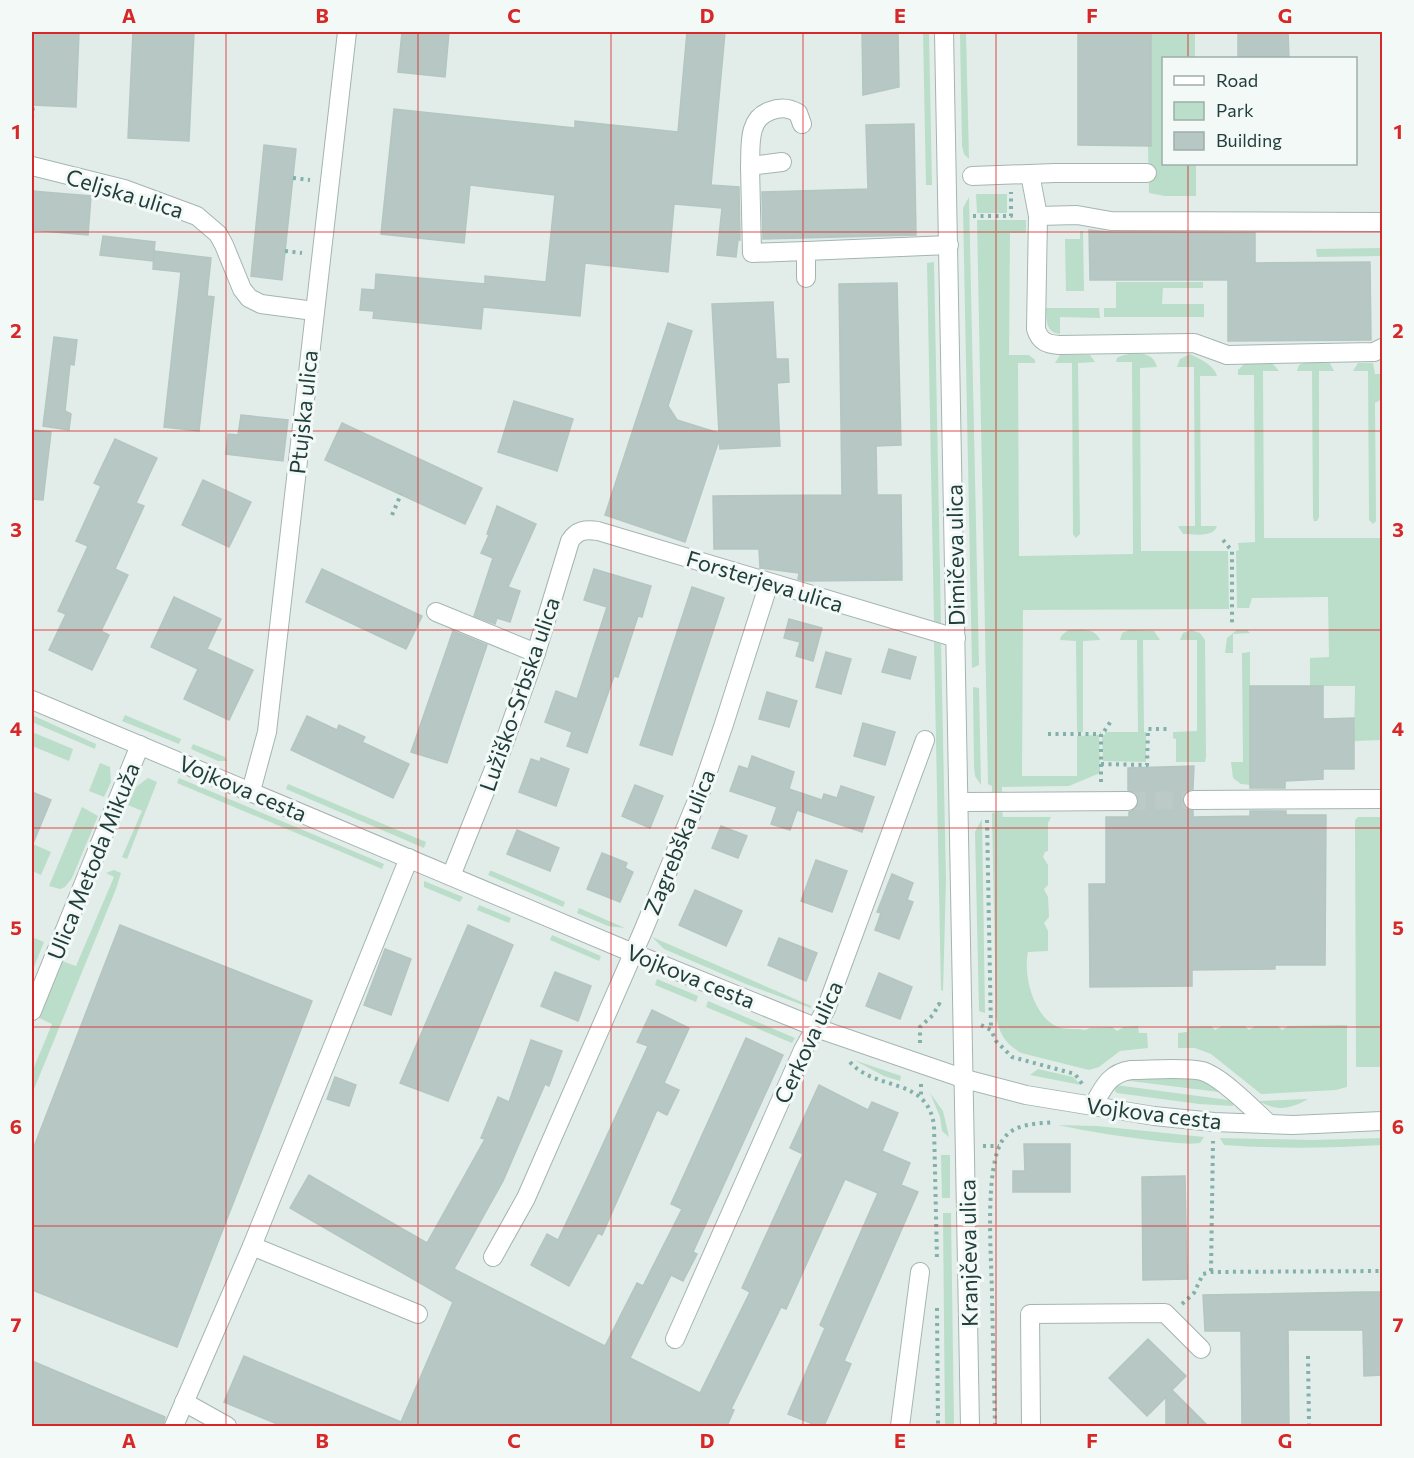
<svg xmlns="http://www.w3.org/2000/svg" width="1414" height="1458" font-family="Commissioner,sans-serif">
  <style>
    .green { fill: #badec9 }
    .building { fill: #b7c7c3; stroke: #b4c6c1; stroke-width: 1.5 }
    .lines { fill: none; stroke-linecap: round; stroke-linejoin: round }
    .minor-tunnel { stroke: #bbcac6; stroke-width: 18; stroke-dasharray: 18 9; stroke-linecap: butt }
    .minor-casing { stroke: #a4b5b1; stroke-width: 20 }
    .path { stroke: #81b1a9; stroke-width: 4; stroke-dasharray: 3 4.5; stroke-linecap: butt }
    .minor { stroke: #fff; stroke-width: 18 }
    .grid { fill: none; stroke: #d62828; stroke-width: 1.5; stroke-opacity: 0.55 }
    .labels { text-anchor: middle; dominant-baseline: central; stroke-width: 6; stroke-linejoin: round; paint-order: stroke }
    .street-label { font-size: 22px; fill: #213e3a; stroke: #f3f9f7 }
    .neatline { fill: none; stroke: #d62828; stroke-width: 2 }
    .grid-label { font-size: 20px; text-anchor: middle; font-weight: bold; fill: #d62828 }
  </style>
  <rect width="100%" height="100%" fill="#e2ede9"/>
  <g class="green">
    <polygon points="923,32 929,32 932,185 926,185"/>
    <polygon points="960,32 966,32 969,159 964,154 962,146"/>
    <polygon points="1151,32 1195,32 1195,58 1164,58 1164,164 1196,164 1196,196 1165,196 1149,193 1148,146 1151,145"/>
    <polygon points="976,194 1007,194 1007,213 977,213"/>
    <polygon points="969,197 979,665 972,668 963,208"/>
    <path d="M977,220H1026V233H1010L1009,355H1029L1035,360V363H1018L1019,556L1133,554L1132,362H1116L1117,358C1124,353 1145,351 1152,358C1155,361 1156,364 1157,367L1140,368L1141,551H1228L1229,609L1023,610L1022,776H1077V736L1099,735L1100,773L1069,786L1002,787V793L992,792V786L988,784Z"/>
    <polygon points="1080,231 1083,231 1084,291 1066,291 1065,239 1080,239"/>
    <polygon points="1382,248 1382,256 1317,257 1316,249"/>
    <polygon points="934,262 941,624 934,622 927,263"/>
    <polygon points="1116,282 1203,282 1203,288 1163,288 1162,304 1204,304 1204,317 1104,317 1104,308 1116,308"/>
    <path d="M1046,308H1099L1100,318L1060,317V334C1045,332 1047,320 1046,308Z"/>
    <path d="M1190,354C1200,359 1214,365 1217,376H1200L1201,526H1217C1213,538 1195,534 1183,534L1178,526H1195L1194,367H1177L1180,359Z"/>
    <polygon points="1060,355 1090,355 1095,362 1078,363 1080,534 1076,538 1073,534 1072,363 1055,363"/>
    <polygon points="1272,363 1279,371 1263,371 1264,538 1382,538 1382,740 1354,741 1355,686 1310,686 1310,658 1329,657 1328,597 1252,598 1249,608 1237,608 1236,551 1239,550 1238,543 1255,542 1254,375 1238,375 1238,370 1244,364"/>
    <polygon points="1304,363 1330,363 1334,371 1319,371 1319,517 1317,521 1314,521 1313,517 1312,371 1297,371 1299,365"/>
    <polygon points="1358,363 1373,363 1375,374 1382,374 1382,399 1375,403 1376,521 1373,524 1369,520 1368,371 1353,371"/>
    <path d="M1068,630C1080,630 1095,627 1100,640L1083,641V732H1077L1076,641L1060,640L1061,636Z"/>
    <polygon points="1129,630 1154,631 1160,640 1143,640 1144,732 1146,732 1146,762 1103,761 1102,735 1105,735 1105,732 1138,732 1137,640 1120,640 1122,633"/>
    <polygon points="1191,630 1200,633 1205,640 1206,757 1205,762 1176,762 1176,739 1173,738 1173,732 1197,731 1197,640 1180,640 1183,633"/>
    <polygon points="1237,630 1247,630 1250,633 1233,634 1233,653 1225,653 1227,638"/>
    <polygon points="934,642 941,644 946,880 943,991 941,990"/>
    <polygon points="1250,652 1250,785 1241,784 1233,778 1231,762 1243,762 1242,653"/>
    <polygon points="973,687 979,688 981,785 975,776 974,767"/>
    <polygon points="32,715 96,744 95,749 32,722"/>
    <polygon points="125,715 181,739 179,744 122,721"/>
    <polygon points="32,732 73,749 69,761 32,746"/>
    <polygon points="193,744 225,757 227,761 218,761 191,749"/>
    <polygon points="100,763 110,767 111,782 104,797 89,791"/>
    <polygon points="148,778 157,782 127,859 122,857 142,811 128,805 136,787"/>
    <polygon points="179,778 384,864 382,869 177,783"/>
    <polygon points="288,784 426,842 424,848 286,789"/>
    <polygon points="82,807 98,816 72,878 65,887 60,889 49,886"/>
    <path d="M1002,811L1003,817H1051L1048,823V851L1045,852L1043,857L1048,865V885L1044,889L1048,897L1049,917L1044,923L1048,931V951L1028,952C1023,975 1033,1017 1058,1027C1066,1030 1077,1028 1085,1030L1090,1028L1112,1027L1117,1031L1124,1027L1138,1026L1139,1033H1147L1148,1048L1120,1051L1099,1067L1089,1070L1021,1053C1006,1044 999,1034 996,1016L992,813Z"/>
    <polygon points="1358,817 1382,817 1382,1067 1356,1067 1355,820"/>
    <polygon points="982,819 985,1013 979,1011 975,832"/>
    <polygon points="33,844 51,852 41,875 32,871"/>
    <polygon points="114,870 121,873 116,889 32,1094 32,1072 52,1024 39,1018 62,961 76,966 114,877 106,873"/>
    <polygon points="490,871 492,871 565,902 563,907 488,875"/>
    <polygon points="424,881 463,897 460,902 424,887"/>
    <polygon points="479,905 511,918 509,923 477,910"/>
    <polygon points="579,908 625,928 608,926 577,913"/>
    <polygon points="552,935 601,956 599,961 550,940"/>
    <polygon points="32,937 44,942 32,972"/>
    <polygon points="652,937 811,1006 811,1008 746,984 664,949"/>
    <polygon points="657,979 698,996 696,1002 655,985"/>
    <polygon points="708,1001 795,1038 792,1043 706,1007"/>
    <polygon points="1347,1025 1347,1087 1336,1090 1261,1094 1211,1054 1195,1048 1178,1048 1178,1033 1187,1032 1187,1027 1211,1026 1215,1030 1222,1026 1245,1026 1249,1030 1255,1026 1278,1026 1282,1030 1288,1026"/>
    <polygon points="854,1060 901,1076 900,1081 884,1076"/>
    <polygon points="1038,1069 1073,1077 1081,1085 1030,1075"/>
    <polygon points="1130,1079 1196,1079 1205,1081 1219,1092 1122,1080"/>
    <polygon points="1116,1085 1228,1100 1233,1104 1233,1106 1199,1104 1117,1093 1115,1091"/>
    <polygon points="930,1093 943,1111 949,1137 942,1131 940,1117"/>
    <path d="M1308,1099C1291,1109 1277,1112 1259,1101Z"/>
    <path d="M1058,1125L1097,1126L1204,1137L1200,1143C1186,1145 1171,1142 1157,1141C1124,1137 1091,1132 1058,1125Z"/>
    <path d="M1220,1138L1312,1140L1382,1138V1145C1330,1148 1277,1149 1224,1145Z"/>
    <polygon points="941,1155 950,1155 950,1198 942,1198"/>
    <polygon points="943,1213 951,1213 954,1426 945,1426"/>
  </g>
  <g class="building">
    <polygon points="32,32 79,32 76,107 32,105"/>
    <polygon points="133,32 194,32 189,141 128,138"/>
    <polygon points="402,32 449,32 445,77 398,72"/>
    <polygon points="687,32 725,32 711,185 739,187 740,240 738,240 736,257 717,255 722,208 674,204 668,272 585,263 580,316 483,307 481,329 373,318 374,311 360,310 362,289 375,290 376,274 485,284 485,276 546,282 555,195 470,185 464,243 381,234 394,109 575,128 575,121 678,132"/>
    <polygon points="862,32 898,32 899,87 863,95"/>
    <polygon points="1078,32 1151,32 1151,146 1078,145"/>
    <polygon points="1238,32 1288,32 1289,58 1238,58"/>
    <polygon points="914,124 916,235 763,239 762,192 868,189 866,125"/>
    <polygon points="264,145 296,149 282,280 251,276"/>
    <polygon points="32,191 91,196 88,235 32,230"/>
    <polygon points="1089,230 1111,232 1255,233 1255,263 1370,262 1371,340 1228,341 1228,280 1090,280"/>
    <polygon points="103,236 155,242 153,261 100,255"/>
    <polygon points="154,251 211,258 207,296 214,297 199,431 164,427 181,272 153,269"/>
    <polygon points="897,283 901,445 876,446 877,495 901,495 902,580 804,581 798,579 799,573 760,568 759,549 714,549 713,496 842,495 839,284"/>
    <polygon points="773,302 776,359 788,359 789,382 777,383 780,446 720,449 719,440 685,542 605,515 668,323 692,331 668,406 677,420 719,433 712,304"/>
    <polygon points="54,337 77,340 74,365 70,364 65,411 71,414 69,430 43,426"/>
    <polygon points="514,401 573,419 557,471 498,452"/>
    <polygon points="241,415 288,420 283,461 226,454 228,434 238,435"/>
    <polygon points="342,423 482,488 465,524 325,460"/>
    <polygon points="32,430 51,432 43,500 32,499"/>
    <polygon points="115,439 157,458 136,503 144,506 115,569 128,575 101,631 109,635 92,670 49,650 66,614 58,611 88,546 76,541 101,486 94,483"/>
    <polygon points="203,480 251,502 229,547 182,525"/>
    <polygon points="497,506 536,524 508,587 520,591 510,622 497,618 495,624 474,616 493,558 481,553 489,535 487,534"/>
    <polygon points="322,569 422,616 406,649 306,602"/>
    <polygon points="594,569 651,586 642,617 638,616 618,677 614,676 587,753 567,746 572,732 545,722 556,691 577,699 607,607 584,600"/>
    <polygon points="692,587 724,598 672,755 640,745"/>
    <polygon points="174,597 221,619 207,649 253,670 229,720 184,699 198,669 151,647"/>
    <polygon points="789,619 822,628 813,661 796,656 800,642 784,638"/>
    <polygon points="453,631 487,645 447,763 411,752"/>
    <polygon points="889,649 916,657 910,679 882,672"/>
    <polygon points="826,652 851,659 841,694 816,687"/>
    <polygon points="1250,686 1323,686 1323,719 1354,718 1354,769 1323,769 1323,779 1285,781 1285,788 1250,788"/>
    <polygon points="767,692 797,701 789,727 759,719"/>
    <polygon points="307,716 337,730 339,725 365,737 362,742 409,764 393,798 291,750"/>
    <polygon points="863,723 895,732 885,765 854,756"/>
    <polygon points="752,756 794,772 789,789 822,800 824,794 837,798 841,786 874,797 862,832 797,810 790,830 771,824 777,807 730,791 739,766 748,769"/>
    <polygon points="541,758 569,769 556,806 519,792 531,759 540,762"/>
    <polygon points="1194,766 1193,789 1187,791 1182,799 1184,806 1193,811 1193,817 1250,816 1250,811 1286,811 1286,815 1326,815 1325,965 1275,965 1275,969 1192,970 1192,986 1090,987 1089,884 1106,884 1106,817 1129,817 1129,812 1134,810 1138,806 1139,800 1137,795 1128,790 1128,768"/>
    <polygon points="635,785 663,796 650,828 622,816"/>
    <polygon points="32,792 51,800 32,846"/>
    <polygon points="721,826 747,836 738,858 712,848"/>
    <polygon points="517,830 559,848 550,871 507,854"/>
    <polygon points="602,853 627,863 625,868 633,872 620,902 587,889"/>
    <polygon points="816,860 847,871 832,912 801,901"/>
    <polygon points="892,874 913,883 907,900 913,902 899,939 875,930 881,913 877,912"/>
    <polygon points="695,890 742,911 726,946 679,925"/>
    <polygon points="120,925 312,1001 177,1347 32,1290 32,1152"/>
    <polygon points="468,925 513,945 448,1101 400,1083"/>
    <polygon points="779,938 817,953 806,981 768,965"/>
    <polygon points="385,949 411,959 391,1015 364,1005"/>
    <polygon points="555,972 591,986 578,1021 541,1006"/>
    <polygon points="879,973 912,987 900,1019 866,1006"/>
    <polygon points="652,1010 689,1028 664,1083 679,1090 667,1115 657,1110 602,1235 598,1233 569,1286 531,1265 547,1234 558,1240 588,1177 648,1046 637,1042"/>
    <polygon points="746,1038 783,1055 693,1252 697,1254 683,1281 671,1275 630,1358 700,1393 750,1292 742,1288 803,1154 790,1148 819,1085 868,1110 872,1102 898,1113 882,1151 910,1163 901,1185 918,1192 844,1361 851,1364 824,1426 818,1426 788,1414 825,1328 820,1325 878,1193 845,1179 786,1309 781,1307 731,1409 734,1410 727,1426 282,1426 224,1402 244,1356 401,1422 453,1302 290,1208 309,1175 427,1243 485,1139 481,1138 498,1097 509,1102 531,1040 562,1051 549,1086 545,1084 503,1181 454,1269 605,1346 637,1283 643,1286 682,1209 671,1204"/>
    <polygon points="335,1077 356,1085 349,1106 327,1099"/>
    <polygon points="1024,1144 1070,1144 1070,1192 1013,1192 1013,1171 1025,1171"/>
    <polygon points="1185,1176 1187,1279 1143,1280 1142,1177"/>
    <polygon points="1363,1292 1383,1292 1383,1375 1364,1376 1363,1330 1288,1330 1289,1426 1242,1426 1241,1331 1205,1331 1203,1295"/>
    <polygon points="1148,1339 1186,1376 1172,1390 1208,1426 1166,1426 1166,1397 1147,1416 1109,1378"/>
    <polygon points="32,1361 165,1417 163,1426 32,1426"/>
  </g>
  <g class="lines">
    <polyline class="minor-tunnel" points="1128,801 1193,800"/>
    <g class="minor-casing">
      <g id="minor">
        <polyline points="944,32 970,1426"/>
        <polyline points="782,162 750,166 752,253 806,251"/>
        <polyline points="32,166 124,189 197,216 218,234 224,245 242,289 249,298 261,304 314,311"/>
        <path d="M750,166C751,146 747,119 770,111C780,107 788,107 798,113L802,124"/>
        <path d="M1030,174L1038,216L1036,329C1040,342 1047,344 1059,345L1194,343L1227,355L1374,352L1382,348"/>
        <polyline points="972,176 1055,173 1147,173"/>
        <polyline points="1038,216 1077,215 1111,221 1382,222"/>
        <polyline points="806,278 806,251 949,245"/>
        <polyline points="436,612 536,653"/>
        <polyline points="32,700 633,953 825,1031 965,1079 1026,1095 1154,1116 1214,1122 1293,1125 1382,1121"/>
        <polyline points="251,791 267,732 347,32"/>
        <polyline points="1193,800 1382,799"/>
        <polyline points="959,802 1128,801"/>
        <path d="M451,876L502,749L536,653L570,541C577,530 586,529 598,531L956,638"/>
        <polyline points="32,1011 140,745"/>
        <path d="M1093,1106C1103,1088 1109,1073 1131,1070C1151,1070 1184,1067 1202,1071C1221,1076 1254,1110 1269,1124"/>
        <polyline points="252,1246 418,1314"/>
        <polyline points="493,1257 526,1198 643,931 701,791 724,724 769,583"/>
        <polyline points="675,1339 803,1050 826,1009 925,740"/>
        <polyline points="184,1402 227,1426"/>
        <polyline points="174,1426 252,1246 409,858"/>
        <polyline points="900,1426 920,1272"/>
        <polyline points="1031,1426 1030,1314 1165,1313 1201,1349"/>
      </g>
    </g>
    <g class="path">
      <polyline points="32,118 33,105"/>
      <polyline points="293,178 310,180"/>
      <polyline points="973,216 1011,216 1011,192"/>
      <polyline points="285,251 302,253"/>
      <polyline points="392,515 401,494"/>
      <polyline points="1223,540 1232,551 1232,623"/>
      <polyline points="1048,734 1101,734"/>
      <polyline points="1101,764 1147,765 1148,729 1171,729"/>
      <polyline points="1101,782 1101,734 1103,733 1111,721"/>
      <polyline points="987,820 991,1030"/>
      <polyline points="981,1025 991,1030 996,1041 1012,1057 1075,1074 1083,1085"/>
      <polyline points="920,1043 920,1027 933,1015 939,1004 942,1006"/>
      <path d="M850,1062C876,1092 928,1076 934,1126L937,1261"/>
      <polyline points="921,1084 921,1098"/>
      <polyline points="983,1146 999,1146"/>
      <polyline points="1211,1271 1213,1141"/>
      <polyline points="1182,1304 1194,1293 1203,1274 1211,1272 1382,1271"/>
      <polyline points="937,1308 938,1426"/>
      <polyline points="1308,1356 1309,1426"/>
      <path d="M995,1426C994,1383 993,1340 992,1297C992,1262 983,1165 1004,1138C1016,1123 1036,1124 1054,1122"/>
    </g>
    <use href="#minor" class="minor"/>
  </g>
  <path class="grid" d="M226,32V1426M418,32V1426M611,32V1426M803,32V1426M996,32V1426M1188,32V58M1188,164V1426M32,232H1382M32,431H1382M32,630H1382M32,828H1382M32,1027H1382M32,1226H1382"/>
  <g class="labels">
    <g class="street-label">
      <text transform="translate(125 193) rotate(17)">Celjska ulica</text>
      <text transform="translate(303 412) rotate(-84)">Ptujska ulica</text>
      <text transform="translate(955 555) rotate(-91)">Dimičeva ulica</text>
      <text transform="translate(765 581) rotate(17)">Forsterjeva ulica</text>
      <text transform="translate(519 694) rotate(-71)">Lužiško-Srbska ulica</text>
      <text transform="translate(243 788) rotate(23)">Vojkova cesta</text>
      <text transform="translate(679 842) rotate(-68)">Zagrebška ulica</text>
      <text transform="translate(93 861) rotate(-68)">Ulica Metoda Mikuža</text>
      <text transform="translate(691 976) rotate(22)">Vojkova cesta</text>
      <text transform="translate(808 1042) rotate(-65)">Cerkova ulica</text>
      <text transform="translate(1154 1113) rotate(7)">Vojkova cesta</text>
      <text transform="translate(968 1253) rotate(-91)">Kranjčeva ulica</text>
    </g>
  </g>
  <rect width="1414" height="1458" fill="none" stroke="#f3f9f7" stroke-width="66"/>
  <rect x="1162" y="57" width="195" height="108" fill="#f3f9f7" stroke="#9faeab" stroke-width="1.5"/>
  <rect x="1174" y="76" width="30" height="9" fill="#ffffff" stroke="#9faeab" stroke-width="1.5"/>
  <text x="1216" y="87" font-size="18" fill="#213e3a">Road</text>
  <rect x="1174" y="102" width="30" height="18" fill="#badec9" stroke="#9faeab" stroke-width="1.5"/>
  <text x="1216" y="117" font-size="18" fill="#213e3a">Park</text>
  <rect x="1174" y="132" width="30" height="18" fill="#b7c7c3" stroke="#9faeab" stroke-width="1.5"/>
  <text x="1216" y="147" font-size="18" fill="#213e3a">Building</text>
  <rect x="33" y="33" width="1348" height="1392" class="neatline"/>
  <g class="grid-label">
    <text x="129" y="23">A</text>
    <text x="322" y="23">B</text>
    <text x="514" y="23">C</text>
    <text x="707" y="23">D</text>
    <text x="900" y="23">E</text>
    <text x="1092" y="23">F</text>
    <text x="1285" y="23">G</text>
    <text x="16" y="139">1</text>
    <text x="1398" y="139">1</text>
    <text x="16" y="338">2</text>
    <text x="1398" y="338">2</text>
    <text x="16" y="537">3</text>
    <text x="1398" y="537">3</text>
    <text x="16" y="736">4</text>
    <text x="1398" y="736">4</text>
    <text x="16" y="935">5</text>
    <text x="1398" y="935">5</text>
    <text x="16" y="1134">6</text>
    <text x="1398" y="1134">6</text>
    <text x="16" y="1332">7</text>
    <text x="1398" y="1332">7</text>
    <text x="129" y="1448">A</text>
    <text x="322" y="1448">B</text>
    <text x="514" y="1448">C</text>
    <text x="707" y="1448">D</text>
    <text x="900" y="1448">E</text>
    <text x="1092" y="1448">F</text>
    <text x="1285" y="1448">G</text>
  </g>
</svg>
